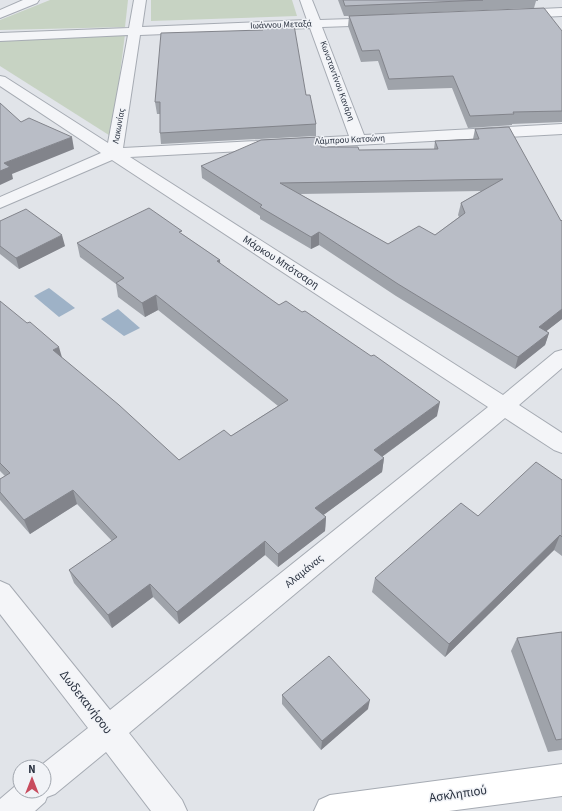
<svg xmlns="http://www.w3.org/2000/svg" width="562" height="811" font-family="'Source Sans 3',sans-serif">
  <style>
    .green { fill: #c7d3c3 }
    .water { fill: #9eb2c7 }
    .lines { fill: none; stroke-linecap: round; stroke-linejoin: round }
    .street-casing { stroke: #a6abb3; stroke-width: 2 }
    .secondary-casing { stroke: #a6abb3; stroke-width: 2 }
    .street { fill: #f4f5f8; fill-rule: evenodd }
    .secondary { fill: #fff; fill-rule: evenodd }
    .wall { fill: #9fa3aa; fill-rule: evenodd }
    .shaded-wall { fill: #82848b }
    .building { fill: #b9bdc6; stroke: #82848b; fill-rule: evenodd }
    .labels { text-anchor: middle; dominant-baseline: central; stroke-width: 3; stroke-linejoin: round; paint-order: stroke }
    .far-street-label { font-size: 9px; fill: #2a3240; stroke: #f1f3f7 }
    .street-label { font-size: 11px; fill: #2a3240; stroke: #f1f3f7 }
    .near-street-label { font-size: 13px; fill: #2a3240; stroke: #f1f3f7 }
  </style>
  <rect width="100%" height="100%" fill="#e1e4e9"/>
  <g class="green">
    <polygon points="50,0 128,0 125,27 0,30 0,20"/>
    <polygon points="151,0 292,0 297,16 151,21"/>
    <polygon points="125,34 112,137 0,66 0,40"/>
  </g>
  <g class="water">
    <polygon points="49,288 75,308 59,317 34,296"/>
    <polygon points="118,309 140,328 124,336 101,319"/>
  </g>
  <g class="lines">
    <g class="street-casing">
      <g id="street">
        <polygon points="23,0 39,0 37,3 0,18 0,10"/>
        <path d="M134,0H146L142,27L307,20L300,0H312L320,20L382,18L384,21L382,24L378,25L322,27L364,135L562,124V134L130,157L503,395L555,352L562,350V368L519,405L562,433V453L554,450L505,418L129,733L182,800L187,811H151L106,752L55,794L47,797L45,802L35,811H0V799L20,782V791H44V767H39L88,728L0,614V581L9,585L110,710L488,407L112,160L0,208V197L101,153L0,86V76L5,77L108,143L128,35L0,41V33L129,28ZM310,28L349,136L123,148L140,35Z"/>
        <polygon points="562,8 562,16 519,18 515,17 513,14 515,11 519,10"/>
      </g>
    </g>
    <g class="secondary-casing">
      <polygon id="secondary" points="562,764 562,796 449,811 314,811 319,800 330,795"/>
    </g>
    <use href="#street" class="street"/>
    <use href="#secondary" class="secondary"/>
  </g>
  <g class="wall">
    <polygon points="338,0 538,0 538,1 536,1 534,8 393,14 562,31 562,122 512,124 512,125 468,128 452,88 388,90 378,61 361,62 348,26 349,16 344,16"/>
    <polygon points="262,26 306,95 316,124 316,136 161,144 160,133 160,114 157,114 155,102 262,30"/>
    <path d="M475,129L561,221L562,319L546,331L549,333L545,345L515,369L396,296L319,245L311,249L260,219V216L202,178L201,166L321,147L359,150L434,149L435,141L473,139ZM481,191L461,203L458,215L459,217L435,235L388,244L300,194Z"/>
    <polygon points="0,221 65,246 19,269 0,254"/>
    <polygon points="182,234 220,260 220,264 437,416 382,457 384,458 382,472 323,515 326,517 325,531 278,567 265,555 179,624 153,597 112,628 74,583 69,570 112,541 77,504 30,534 0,500 0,479 5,476 0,471 0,301 62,358 179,460 231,436 278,406 158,310 145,317 118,297 116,284 80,257 77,243"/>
    <polygon points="562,480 562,556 554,550 445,657 372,592 375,578 478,516"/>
    <polygon points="562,632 562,750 548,752 511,651 517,638"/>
    <polygon points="282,695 368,709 321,750 282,704"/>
  </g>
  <g class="shaded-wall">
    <polygon points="72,137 74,149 12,174 13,179 0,185 0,171 4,163"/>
    <polygon points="319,232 319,245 311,249 311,237"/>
    <polygon points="62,235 65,246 19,269 16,258"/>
    <polygon points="220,260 221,274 217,261"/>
    <polygon points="156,295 158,310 145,317 142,303"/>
    <polygon points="562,309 562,319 535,340 539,327"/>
    <polygon points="549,333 545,345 515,369 518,357"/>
    <polygon points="59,347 63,361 53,350"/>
    <polygon points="440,402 437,416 372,464 374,450"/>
    <polygon points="384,458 382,472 314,522 315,508"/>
    <polygon points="73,490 77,504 30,534 24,520"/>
    <polygon points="326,517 325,531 278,567 278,554"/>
    <polygon points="560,535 554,550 445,657 449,644"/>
    <polygon points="265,541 265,555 179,624 177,612"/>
    <polygon points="150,584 153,597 112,628 108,615"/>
    <polygon points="370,700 368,709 321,750 322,741"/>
  </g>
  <g class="building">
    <polygon points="343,0 483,0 345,6"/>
    <polygon points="544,8 562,31 562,111 513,112 514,114 470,116 453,76 389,79 379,50 362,51 349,16"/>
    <polygon points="294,25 306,95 310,95 316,124 160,133 160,102 155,102 161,33 263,30 262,26"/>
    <polygon points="0,103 21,122 29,118 72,137 4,163 10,167 0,171"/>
    <path d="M509,127L561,221L562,220V309L539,327L549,333L518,357L398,284L319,232L311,237L260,207L262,205L201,166L261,140L319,137L321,147H358L359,150L438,149L435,141L479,139L475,129ZM503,179L461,203L465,213L435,235L419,226L388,244L280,183Z"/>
    <polygon points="149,208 182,231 179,232 220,260 217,261 279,305 286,301 302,312 305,311 371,356 374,355 440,402 374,450 384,458 315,508 326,517 278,554 265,541 177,612 150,584 108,615 69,570 117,537 73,490 24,520 0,492 0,479 10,473 0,463 0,301 27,323 30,322 59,347 53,350 119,405 179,460 224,430 231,436 288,400 156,295 142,303 116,283 124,278 77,243"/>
    <polygon points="26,209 62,235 16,258 0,246 0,221"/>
    <polygon points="536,462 562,480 562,537 560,535 449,644 375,578 461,503 478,516"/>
    <polygon points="562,632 562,739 556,740 517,638"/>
    <polygon points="329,656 370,700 322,741 282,695"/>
  </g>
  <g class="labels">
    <g class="far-street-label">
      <text transform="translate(281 25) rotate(-2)">Ιωάννου Μεταξά</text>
      <text transform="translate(337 81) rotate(70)">Κωνσταντίνου Κανάρη</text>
      <text transform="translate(119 126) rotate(-80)">Λακωνίας</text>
      <text transform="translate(350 140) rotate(-3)">Λάμπρου Κατσώνη</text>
    </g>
    <g class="street-label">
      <text transform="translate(281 262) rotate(33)">Μάρκου Μπότσαρη</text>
      <text transform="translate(304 571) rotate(-39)">Αλαμάνας</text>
    </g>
    <g class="near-street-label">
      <text transform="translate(86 702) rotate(52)">Δωδεκανήσου</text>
      <text transform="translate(458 794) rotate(-8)">Ασκληπιού</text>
    </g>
  </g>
  <g transform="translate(32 779)"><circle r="19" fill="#f1f3f7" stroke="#a1a6ae"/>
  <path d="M0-3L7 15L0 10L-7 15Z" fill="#c84c5e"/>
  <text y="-6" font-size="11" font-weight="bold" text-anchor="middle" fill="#2a3240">N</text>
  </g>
</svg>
